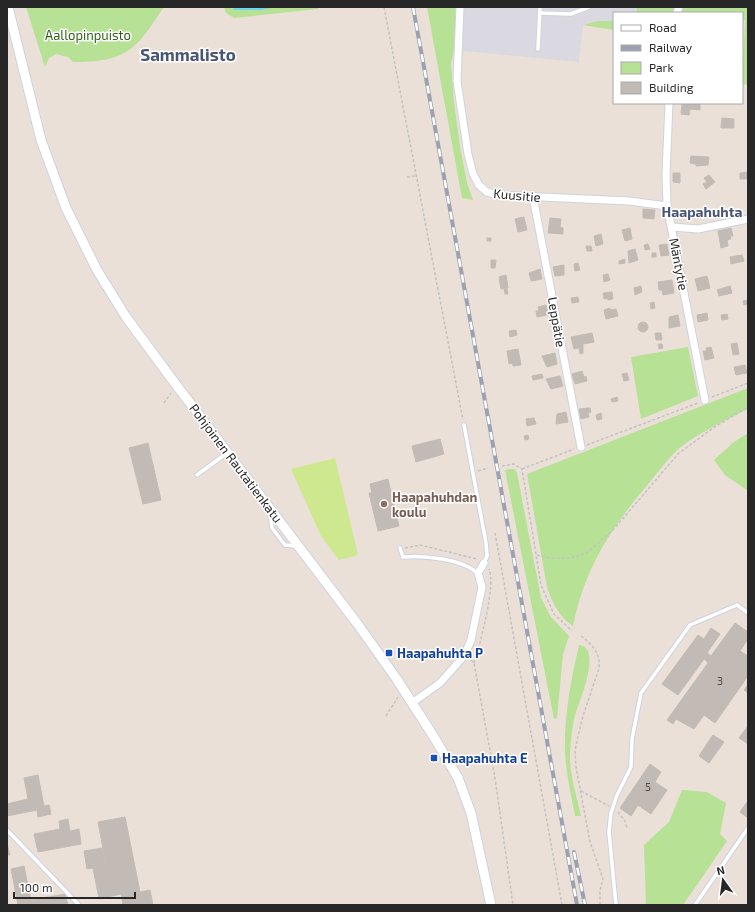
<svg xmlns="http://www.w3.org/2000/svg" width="755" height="912" font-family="'Exo 2',sans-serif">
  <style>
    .industrial { fill: #dad9e2 }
    .green { fill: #b7e194 }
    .pitch { fill: #cde88f }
    .water { fill: #6ad9ec }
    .building { fill: #c2bab5; stroke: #c4bcb2 }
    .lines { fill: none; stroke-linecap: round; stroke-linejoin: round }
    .lane-casing { stroke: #cdd3e0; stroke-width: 5.5 }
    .street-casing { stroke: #cdd3e0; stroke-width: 9 }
    .secondary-casing { stroke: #cdd3e0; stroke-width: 11 }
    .path { stroke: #c3c3c3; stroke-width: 1.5; stroke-dasharray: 3 2; stroke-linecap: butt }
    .lane { stroke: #fff; stroke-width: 3.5 }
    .street { stroke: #fff; stroke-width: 7 }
    .secondary { stroke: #fff; stroke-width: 9 }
    .rail-casing { stroke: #9ba1b1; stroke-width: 4 }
    .rail { stroke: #fff; stroke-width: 2.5; stroke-dasharray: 8; stroke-linecap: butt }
    .education-dot { fill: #8d6e63; stroke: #fff; stroke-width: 1.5 }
    .transit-dot { fill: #1a4fb4; stroke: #fff; stroke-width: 1.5 }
    .labels { text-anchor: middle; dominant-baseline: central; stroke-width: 3; stroke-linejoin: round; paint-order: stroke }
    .number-label { font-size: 11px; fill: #4e4c4a }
    .park-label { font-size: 13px; fill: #316119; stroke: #fff }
    .street-label { font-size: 13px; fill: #272727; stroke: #fff }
    .education-label { font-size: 13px; font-weight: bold; fill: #785e54; stroke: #fff; text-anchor: start }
    .transit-label { font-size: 13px; font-weight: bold; fill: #164399; stroke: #fff; text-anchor: start }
    .neighbourhood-label { font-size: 14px; font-weight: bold; fill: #485676; stroke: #fff }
    .district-label { font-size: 17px; font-weight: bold; fill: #485676; stroke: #fff }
  </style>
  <rect width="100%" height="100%" fill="#eae0d8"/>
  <polygon class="industrial" points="456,7 637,7 637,13 614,13 614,21 598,21 583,25 579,62 454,50"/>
  <g class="green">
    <path d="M26,7H164C155,19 146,36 134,46C118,61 93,62 73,62L68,57L56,54L49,58L45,67Z"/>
    <polygon points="224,7 318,7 318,9 234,18 226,13"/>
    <polygon points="427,7 456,7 454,50 451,64 454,102 460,146 467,183 473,200 462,198"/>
    <polygon points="637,7 748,7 748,85 742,84 745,20 742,19 742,13 637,13"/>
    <polygon points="598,21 614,21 614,30 583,25"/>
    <polygon points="688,347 698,396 641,419 631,357"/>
    <path d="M748,388V409C724,421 698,433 677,450C667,460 658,472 649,483C611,528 585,567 573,626C559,617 552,602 547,587L527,474Z"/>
    <polygon points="748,433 748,491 725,475 714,460 734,442"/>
    <polygon points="511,469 515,469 517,473 541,598 551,617 569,636 563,654 557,718 554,719 505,470"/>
    <path d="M579,645C603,647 579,702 575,715C572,728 570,744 570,758C570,776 577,797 581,816H575C571,795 566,773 565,752C564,715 571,680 579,645Z"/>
    <polygon points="682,790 707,792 726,803 720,834 727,841 683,905 646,905 644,845 669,822"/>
  </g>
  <polygon class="pitch" points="335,458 358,555 339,560 321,536 291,469"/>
  <polygon class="water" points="233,7 275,7 261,10 234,10"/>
  <g class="building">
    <polygon points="682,103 700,103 700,110 690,109 689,115 681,114"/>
    <polygon points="722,118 734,119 734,128 721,128"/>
    <polygon points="691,156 709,157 708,165 696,166 696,164 690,163"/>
    <polygon points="748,172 748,179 740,179 740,173"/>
    <polygon points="673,173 680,173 680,183 673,182"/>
    <polygon points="709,175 715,182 706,189 703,184 707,182 704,178"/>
    <polygon points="643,209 655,210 654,219 643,218"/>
    <polygon points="524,217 527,230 518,232 515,219"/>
    <polygon points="550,218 561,219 560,227 563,228 563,234 548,233"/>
    <polygon points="630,228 632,239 625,241 622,230"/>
    <polygon points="731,228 733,236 730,236 731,239 727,240 728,246 721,248 718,231"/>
    <polygon points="601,234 603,244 596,246 594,236"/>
    <rect x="487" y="238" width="4" height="3"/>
    <polygon points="648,244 650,249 645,250 644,245"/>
    <polygon points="667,244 669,255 661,256 659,245"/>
    <polygon points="586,246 591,246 592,251 587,251"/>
    <polygon points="635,249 638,260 629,263 628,251"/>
    <rect x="652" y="253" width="4" height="4"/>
    <polygon points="742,255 744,261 731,264 730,257"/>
    <polygon points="625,259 625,263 619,264 619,261"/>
    <polygon points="491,260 496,260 495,268 491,268"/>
    <polygon points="578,263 580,270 575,271 574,264"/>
    <polygon points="564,265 564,275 555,276 553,267"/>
    <polygon points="540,269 542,279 531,281 529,273"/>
    <polygon points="608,274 610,280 604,282 603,275"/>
    <polygon points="506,275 508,288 501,289 499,277"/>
    <polygon points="707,276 710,288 698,291 695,279"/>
    <polygon points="672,280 674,293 663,295 662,290 659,290 658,282"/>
    <polygon points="641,286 642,292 635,295 634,288"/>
    <polygon points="730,286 732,293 719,296 717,290"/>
    <polygon points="504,289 507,289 508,294 505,294"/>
    <polygon points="612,292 613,299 608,300 607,298 604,299 603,293"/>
    <polygon points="578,297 579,302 572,303 571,298"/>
    <polygon points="748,300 748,304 744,305 743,301"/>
    <polygon points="654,302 655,308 651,309 650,303"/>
    <polygon points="546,305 548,315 537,317 536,311 539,311 538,307"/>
    <polygon points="610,308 610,310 616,309 618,316 606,319 604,310"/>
    <polygon points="707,313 708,320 698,322 697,315"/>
    <polygon points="727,314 728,319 722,320 721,315"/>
    <polygon points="678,315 680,326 669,328 669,317"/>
    <circle cx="643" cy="327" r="5"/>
    <polygon points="516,330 517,335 510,337 509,331"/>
    <polygon points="592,333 594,342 583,344 583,353 580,354 579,348 574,349 571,337"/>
    <polygon points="655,333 661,333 662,340 656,340"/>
    <polygon points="737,343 739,354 733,355 731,344"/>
    <polygon points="658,344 662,344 663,348 659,349"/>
    <polygon points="711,347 714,358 705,360 703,351 707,351 706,348"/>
    <polygon points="518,349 521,365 513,366 512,363 509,364 507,351"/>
    <polygon points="555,353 557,364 547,367 542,356"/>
    <polygon points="745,365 747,373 736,375 734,367"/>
    <polygon points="582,371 584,377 586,376 587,381 575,384 572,374"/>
    <polygon points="627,373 629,380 624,381 622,374"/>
    <polygon points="542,374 543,378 533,380 532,376"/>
    <polygon points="560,376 563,386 551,389 546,379"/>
    <polygon points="617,397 618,401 612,402 611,399"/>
    <polygon points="588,408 590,408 591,412 588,413 589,417 581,419 579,409"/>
    <polygon points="566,412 568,422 556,424 557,414"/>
    <polygon points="601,413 602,419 597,420 596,415"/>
    <polygon points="534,418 536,424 527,426 526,419"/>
    <polygon points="528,435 529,439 525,440 524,436"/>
    <polygon points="440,439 444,454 416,462 412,446"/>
    <polygon points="148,443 161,500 143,504 129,448"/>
    <polygon points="388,479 399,526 378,531 369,493 372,493 370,484"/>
    <polygon points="735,623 748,632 748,639 740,651 748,656 748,676 715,723 704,715 694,729 676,719 673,724 667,720 708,663 704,659 678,695 662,684 698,635 704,639 711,628 720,634 707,653 711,656"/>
    <polygon points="748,684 748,693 744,690"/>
    <polygon points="748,726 748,744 739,738"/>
    <polygon points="713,735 724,742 709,763 699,756"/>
    <polygon points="650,764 661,772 655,782 667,790 651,814 638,805 631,816 620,808"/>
    <polygon points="38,775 44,806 49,805 51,814 38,817 37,810 7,816 7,804 28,799 24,778"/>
    <polygon points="747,802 748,803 748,818 740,812"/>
    <polygon points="125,817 140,892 150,890 153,905 123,905 121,894 112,896 98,822"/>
    <polygon points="68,819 70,831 79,829 81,844 38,852 34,834 60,829 59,821"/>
    <polygon points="7,843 10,855 7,855"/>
    <polygon points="102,848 112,896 99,899 93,868 87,869 84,851"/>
    <polygon points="24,866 31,900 65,894 68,905 18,905 11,869"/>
  </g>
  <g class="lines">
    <g class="lane-casing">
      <g id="lane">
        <polyline points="540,13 571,14 589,7"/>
        <polyline points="538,49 540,7"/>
        <polyline points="464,425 486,543 487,556 484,563"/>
        <polyline points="197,475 227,453"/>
        <polyline points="270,512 272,528 285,545 296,546"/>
        <path d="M400,548L403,557C424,555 462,559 477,573"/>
        <polyline points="7,830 79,905"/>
        <polyline points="616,905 609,832 611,813 617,795 631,767 632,739 641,693 690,625 737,605 748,613"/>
        <polyline points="695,905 748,828"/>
      </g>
    </g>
    <g class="street-casing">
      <g id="street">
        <polyline points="460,7 457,81 468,154 473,174 479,185 487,192 498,195 629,201 667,206"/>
        <polyline points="677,13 679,7"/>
        <polyline points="669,103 666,174 667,206 705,400"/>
        <polyline points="533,197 581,447"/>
        <polyline points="672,227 698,229 748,219"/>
        <polyline points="412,703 440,683 464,656 471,640 482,587 478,573 484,563"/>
      </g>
    </g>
    <g class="secondary-casing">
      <polyline id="secondary" points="8,7 41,140 66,208 97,270 126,317 177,386 359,626 396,678 434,737 458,778 471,813 491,905"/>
    </g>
    <g class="path">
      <polyline points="384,7 463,420"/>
      <polyline points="407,177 416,176"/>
      <polyline points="712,397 748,383"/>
      <polyline points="164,403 171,393"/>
      <polyline points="587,445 698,403"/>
      <polyline points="502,466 514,464 522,469 541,585 554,614 572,631"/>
      <polyline points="522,469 574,449"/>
      <polyline points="478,471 488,468"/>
      <polyline points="495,533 562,905"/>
      <polyline points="405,548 420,545 477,559"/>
      <polyline points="537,555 550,558 570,558 587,553 614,529 678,454 713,428 748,407"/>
      <path d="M581,636C592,644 601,654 599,668L582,719L575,750L576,767L590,842L603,879L600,890V905"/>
      <polyline points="471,660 474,663 495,778 513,905"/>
      <path d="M474,663C480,645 496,585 489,569"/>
      <polyline points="386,716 398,697"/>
      <polyline points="581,791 609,806"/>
      <polyline points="618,812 625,821 627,828"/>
    </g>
    <use href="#lane" class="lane"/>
    <use href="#street" class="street"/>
    <use href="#secondary" class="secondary"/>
    <g class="rail-casing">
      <g id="rail">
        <polyline points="413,7 577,905"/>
        <polyline points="574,852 585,905"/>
      </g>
    </g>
    <use href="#rail" class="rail"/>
  </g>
  <circle class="education-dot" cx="384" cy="504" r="4"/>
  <g class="transit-dot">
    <rect x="385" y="649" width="8" height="8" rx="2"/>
    <rect x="430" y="754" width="8" height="8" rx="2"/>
  </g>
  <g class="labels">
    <g class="number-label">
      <text x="720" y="680">3</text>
      <text x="648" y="786">5</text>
    </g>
    <g class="park-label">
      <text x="88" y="35">Aallopinpuisto</text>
    </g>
    <g class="street-label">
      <text transform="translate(517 195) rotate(5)">Kuusitie</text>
      <text transform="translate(679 264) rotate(79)">Mäntytie</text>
      <text transform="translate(557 322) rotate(80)">Leppätie</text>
      <text transform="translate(236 463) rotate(53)">Pohjoinen Rautatienkatu</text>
    </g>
    <g class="education-label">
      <text x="392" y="497">Haapahuhdan<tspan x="392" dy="15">koulu</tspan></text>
    </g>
    <g class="transit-label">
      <text x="397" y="653">Haapahuhta P</text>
      <text x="442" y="758">Haapahuhta E</text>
    </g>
    <g class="neighbourhood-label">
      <text x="702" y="211">Haapahuhta</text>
    </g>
    <g class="district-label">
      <text x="188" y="54">Sammalisto</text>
    </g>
  </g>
  <rect width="755" height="912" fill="none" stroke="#272727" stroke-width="16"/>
  <rect x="613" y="12" width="130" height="92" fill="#ffffff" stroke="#a9a9a9"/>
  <rect x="621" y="25" width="20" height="6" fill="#ffffff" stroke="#a9a9a9"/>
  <text x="649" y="32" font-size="12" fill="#272727">Road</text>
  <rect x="621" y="45" width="20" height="6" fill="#9ba1b1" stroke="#a9a9a9"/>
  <text x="649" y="52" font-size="12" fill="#272727">Railway</text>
  <rect x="621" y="62" width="20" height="12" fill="#b7e194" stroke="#a9a9a9"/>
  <text x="649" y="72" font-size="12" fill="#272727">Park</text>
  <rect x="621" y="82" width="20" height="12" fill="#c2bab5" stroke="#a9a9a9"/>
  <text x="649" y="92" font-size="12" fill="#272727">Building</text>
  <g transform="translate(723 880) rotate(346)" stroke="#ffffff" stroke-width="3" paint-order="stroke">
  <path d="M0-3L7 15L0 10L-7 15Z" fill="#272727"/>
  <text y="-6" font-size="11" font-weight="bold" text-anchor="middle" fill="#272727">N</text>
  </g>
  <path d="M14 892v6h121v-6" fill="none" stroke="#272727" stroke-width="2"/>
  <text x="20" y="892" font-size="12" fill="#272727" stroke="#ffffff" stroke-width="3" paint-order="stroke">100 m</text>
</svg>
